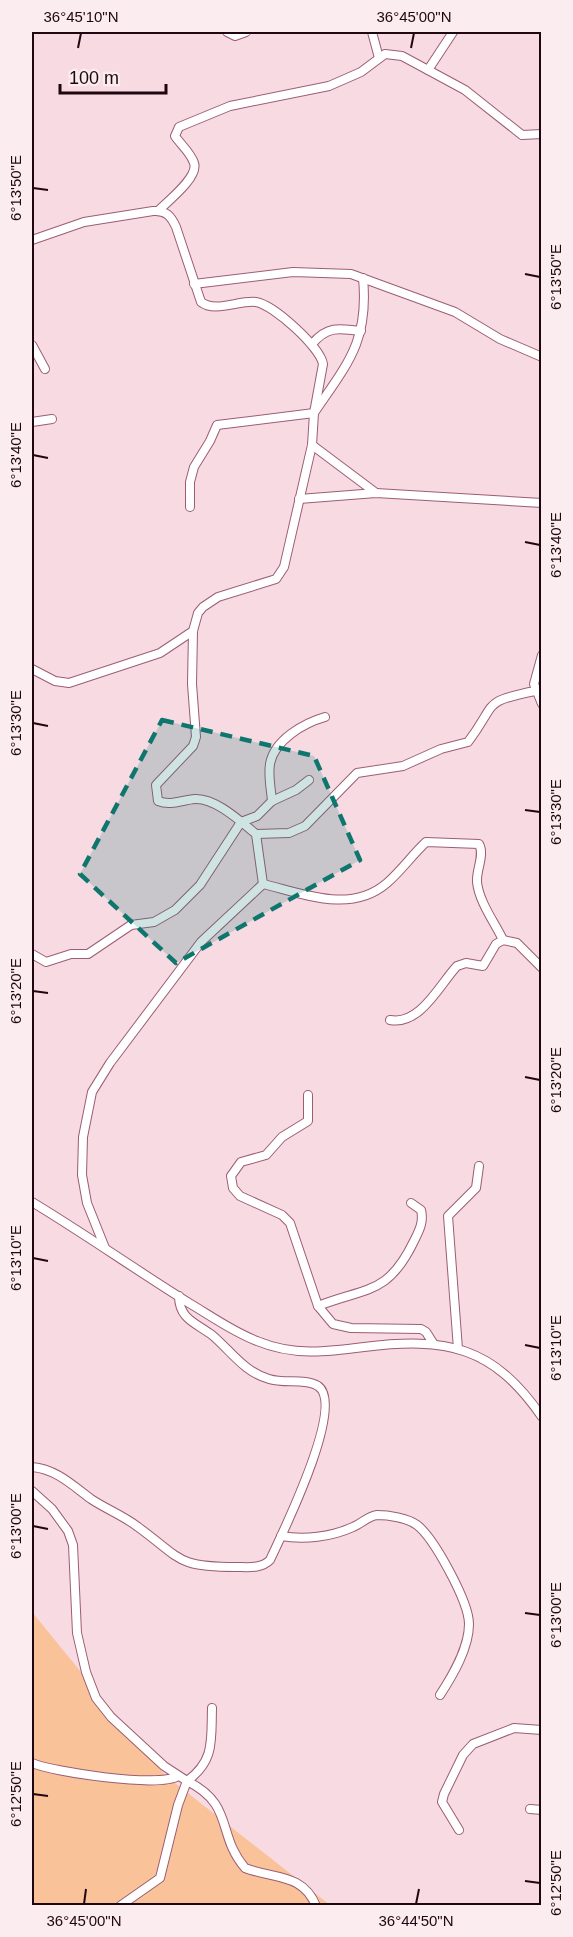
<svg xmlns="http://www.w3.org/2000/svg" width="573" height="1937" font-family="Helvetica,sans-serif">
  <style>
    .green { fill: #fac299 }
    .lines { fill: none; stroke-linecap: round; stroke-linejoin: round }
    .minor-casing { stroke: #9c5d74; stroke-width: 10 }
    .minor { stroke: #fff; stroke-width: 8 }
    .marked { fill: #0f766e; fill-opacity: 0.2; stroke: #0f766e; stroke-width: 4.5; stroke-dasharray: 12 8; stroke-linejoin: round }
    .ticks { fill: none; stroke: #1f0711; stroke-width: 2 }
    .neatline { fill: none; stroke: #1f0711; stroke-width: 2 }
    .ticks-label { font-size: 15px; text-anchor: middle; fill: #1f0711 }
  </style>
  <rect width="100%" height="100%" fill="#f8dae3"/>
  <polygon class="green" points="32,1612 165,1775 330,1905 32,1905"/>
  <g class="lines">
    <g class="minor-casing">
      <g id="minor">
        <polyline points="227,32 235,36 246,32"/>
        <polyline points="372,32 379,58"/>
        <polyline points="428,70 465,90 522,135 542,134"/>
        <path d="M158,211C168,201 199,177 194,163C191,153 181,145 175,136L179,127L230,106L329,86L361,72L385,54L402,56L428,70L453,32"/>
        <path d="M32,240L84,222L153,211C166,210 171,216 176,227L201,302C215,313 239,300 256,302C274,305 320,347 323,364L314,413L312,445L284,567L276,579L218,597L203,607L198,613L193,631L192,684L196,737L193,746L156,785L158,801C171,806 182,800 195,799C216,798 241,822 256,834L263,884"/>
        <polyline points="194,284 293,272 351,274 455,312 500,339 542,357"/>
        <path d="M312,344C327,326 339,328 361,331"/>
        <polyline points="32,345 45,369"/>
        <polyline points="32,422 52,419"/>
        <polyline points="312,445 376,493"/>
        <polyline points="299,499 376,493 542,503"/>
        <path d="M190,507V482L194,467L210,441L217,425L314,413C348,363 369,341 363,278"/>
        <polyline points="542,655 534,684 542,704"/>
        <polyline points="32,669 55,681 69,683 160,653 193,631"/>
        <path d="M272,801C271,789 268,776 270,764C274,740 304,723 325,717"/>
        <path d="M256,834L289,833L305,826L357,773L403,766L441,749L468,742C498,703 480,702 535,691"/>
        <path d="M263,884C304,894 351,914 387,883C402,870 412,855 426,842L479,844C485,855 476,870 477,882C479,902 495,923 503,940"/>
        <polyline points="32,954 46,962 71,954 88,954 131,925 154,922 175,910 200,885 241,822 257,816 272,801 296,790 309,780"/>
        <path d="M390,1020C420,1026 440,984 457,966L466,963L483,966L496,944L503,940L517,943L542,968"/>
        <polyline points="308,1095 308,1121 282,1137 266,1155 241,1162 231,1176 233,1188 240,1196 282,1215 290,1223 318,1306 333,1324 351,1328 421,1329 426,1332 433,1343"/>
        <path d="M32,1202C85,1234 136,1270 189,1303C211,1316 233,1332 257,1341C293,1356 326,1352 364,1347C447,1337 493,1346 542,1417"/>
        <polyline points="105,1248 87,1203 82,1175 83,1137 92,1092 110,1063 201,942 263,884"/>
        <path d="M318,1306C367,1287 388,1295 414,1241C419,1231 424,1222 421,1210L411,1203"/>
        <polyline points="458,1349 448,1216 476,1188 479,1166"/>
        <path d="M32,1467C56,1469 72,1485 91,1499C106,1509 124,1516 138,1527C182,1559 176,1567 236,1567C248,1567 261,1569 270,1560C282,1534 346,1405 318,1386C305,1378 284,1384 269,1379C244,1372 231,1351 212,1335C196,1323 179,1319 179,1296"/>
        <path d="M32,1491L52,1509L68,1531L73,1545L77,1633L86,1672L96,1698L111,1717L164,1766L187,1781C215,1761 211,1740 212,1708"/>
        <path d="M281,1536C304,1540 331,1537 353,1527C361,1524 368,1516 377,1515C388,1515 408,1518 417,1525C434,1538 469,1602 469,1624C469,1648 453,1675 440,1695"/>
        <path d="M32,1763C53,1772 159,1788 178,1776"/>
        <polyline points="530,1809 542,1810"/>
        <polyline points="459,1830 442,1802 444,1794 463,1755 473,1744 514,1728 542,1730"/>
        <path d="M120,1906L160,1878L178,1805L187,1781C235,1805 216,1834 245,1868C273,1879 303,1873 316,1906"/>
      </g>
    </g>
    <use href="#minor" class="minor"/>
  </g>
  <path class="marked" d="M162,720L314,756L360,860L176,963L80,874Z"/>
  <path class="ticks" d="M78,48L81,33M411,48L414,33M33,188L48,190M525,274L540,277M33,455L48,458M525,542L540,545M33,723L48,726M525,810L540,812M33,991L48,993M525,1077L540,1080M33,1258L48,1261M525,1345L540,1348M33,1526L48,1529M525,1613L540,1615M33,1794L48,1796M525,1881L540,1883M84,1904L86,1889M416,1904L419,1889"/>
  <rect width="573" height="1937" fill="none" stroke="#fbecf0" stroke-width="66"/>
  <path d="M60 84v9h106v-9" fill="none" stroke="#1f0711" stroke-width="3"/>
  <text x="69" y="84" font-size="18" fill="#1f0711" stroke="#fbecf0" stroke-width="4.5" paint-order="stroke">100 m</text>
  <rect x="33" y="33" width="507" height="1871" class="neatline"/>
  <g class="ticks-label">
    <text x="81" y="22">36°45'10"N</text>
    <text x="414" y="22">36°45'00"N</text>
    <text transform="translate(16 188) rotate(-90)" y="5">6°13'50"E</text>
    <text transform="translate(556 277) rotate(-90)" y="5">6°13'50"E</text>
    <text transform="translate(16 455) rotate(-90)" y="5">6°13'40"E</text>
    <text transform="translate(556 545) rotate(-90)" y="5">6°13'40"E</text>
    <text transform="translate(16 723) rotate(-90)" y="5">6°13'30"E</text>
    <text transform="translate(556 812) rotate(-90)" y="5">6°13'30"E</text>
    <text transform="translate(16 991) rotate(-90)" y="5">6°13'20"E</text>
    <text transform="translate(556 1080) rotate(-90)" y="5">6°13'20"E</text>
    <text transform="translate(16 1258) rotate(-90)" y="5">6°13'10"E</text>
    <text transform="translate(556 1348) rotate(-90)" y="5">6°13'10"E</text>
    <text transform="translate(16 1526) rotate(-90)" y="5">6°13'00"E</text>
    <text transform="translate(556 1615) rotate(-90)" y="5">6°13'00"E</text>
    <text transform="translate(16 1794) rotate(-90)" y="5">6°12'50"E</text>
    <text transform="translate(556 1883) rotate(-90)" y="5">6°12'50"E</text>
    <text x="84" y="1926">36°45'00"N</text>
    <text x="416" y="1926">36°44'50"N</text>
  </g>
</svg>
